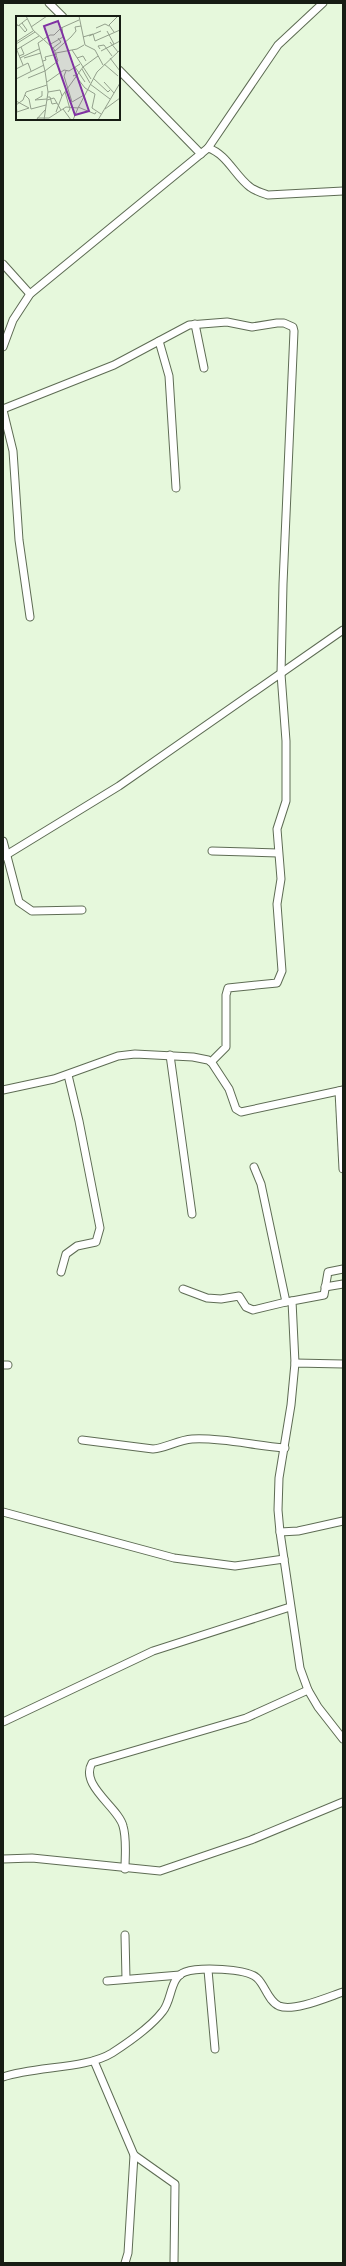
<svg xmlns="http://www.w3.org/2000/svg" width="346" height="2266" font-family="'DejaVu Sans',sans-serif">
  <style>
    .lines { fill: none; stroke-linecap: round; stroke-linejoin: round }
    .minor-casing { stroke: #5e6c54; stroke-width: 9 }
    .minor { stroke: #fff; stroke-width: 7 }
    .inset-road { fill: none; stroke: #93a08c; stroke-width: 1 }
    .view { fill: #8032a3; fill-opacity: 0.15; stroke: #8032a3; stroke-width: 2 }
    .inset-edge { fill: none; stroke: #171d14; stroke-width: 2 }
  </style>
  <rect width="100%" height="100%" fill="#e6f8dc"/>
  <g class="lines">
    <g class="minor-casing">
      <g id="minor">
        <polyline points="49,3 63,17"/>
        <polyline points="119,70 201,154"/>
        <polyline points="208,148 278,45 323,3"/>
        <polyline points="3,264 30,294"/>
        <polyline points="195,324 204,368"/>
        <polyline points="159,341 169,376 176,488"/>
        <path d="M3,347L13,320L30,294L208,148C227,154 235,176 250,187C255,191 262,193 268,195L343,191"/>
        <polyline points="3,409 114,365 189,325 227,322 252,327 277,323 284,323 293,327 294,331 283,584 281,674 286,741 286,801 277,829 281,879 277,904 282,971 277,983 228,988 226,995 226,1047 211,1062"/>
        <polyline points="3,410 13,451 19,540 30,617"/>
        <polyline points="3,841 19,902 32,911 82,910"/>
        <polyline points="212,851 278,853"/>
        <polyline points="3,857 119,786 343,630"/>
        <polyline points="170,1055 192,1214"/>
        <polyline points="3,1090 54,1079 118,1056 135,1054 193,1057 208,1060 212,1063 229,1089 236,1109 241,1112 343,1090"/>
        <polyline points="339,1091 343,1169"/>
        <polyline points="254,1167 261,1184 286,1302 292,1301"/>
        <polyline points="61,1272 66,1254 77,1246 96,1242 100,1228 79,1121 68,1075"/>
        <polyline points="325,1287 343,1284"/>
        <polyline points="183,1289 207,1298 221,1299 239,1296 246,1307 253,1310 286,1302"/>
        <polyline points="295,1363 292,1301 324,1295 328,1272 343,1269"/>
        <polyline points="343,1364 295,1363 291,1405 279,1478 278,1510 280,1532 300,1668 308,1690 318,1707 343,1739"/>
        <polyline points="3,1365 8,1365"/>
        <path d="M82,1440L153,1449C166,1448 178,1440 192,1439C222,1437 254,1446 285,1448"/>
        <polyline points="3,1512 174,1558 235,1566 284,1559"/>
        <polyline points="280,1532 298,1531 343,1521"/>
        <polyline points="3,1722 153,1651 290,1607"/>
        <polyline points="3,1859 32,1858 160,1871 251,1840 343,1802"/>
        <path d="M125,1869C125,1855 127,1839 123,1826C119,1808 79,1785 92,1763L246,1718L308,1690"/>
        <polyline points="125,1935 126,1979"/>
        <polyline points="208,1970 215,2049"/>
        <polyline points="107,1981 180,1975"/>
        <polyline points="94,2061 134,2155 175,2184 174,2263"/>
        <path d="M3,2077C36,2066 86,2069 112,2053C129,2042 151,2027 163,2011C172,2000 170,1977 185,1972C199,1967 246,1968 257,1978C265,1985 268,2001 279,2006C294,2012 328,1997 343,1992"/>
        <polyline points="125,2263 128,2253 134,2155"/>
      </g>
    </g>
    <use href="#minor" class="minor"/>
  </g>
  <g transform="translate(16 16)">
    <rect width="104" height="104" fill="#e6f8dc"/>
    <path class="inset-road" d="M10,0L17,14L38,33L42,45L29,55L32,76L28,104M63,0L69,29L79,34L87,49M0,7L2,10L11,3M3,9L9,16L11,14L6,7M15,11L31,0M80,12L89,8L93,10M91,15L98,28M98,16L93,9L102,0M73,20L85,15M67,21L77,18L79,25L104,14M0,26L17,15M94,26L102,36M0,28L19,16M33,29L47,21L46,11M0,32L7,49M37,32L45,26L42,22M84,33L82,30L88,29L96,40M0,34L23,20M56,34L75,63M39,35L55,21L60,15L59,11L65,10M85,35L104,25M40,37L61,33L68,29M3,40L8,38L5,31M4,42L23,33M8,42L25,37M61,42L67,40L70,45M94,42L104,55M27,45L30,44L29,41L41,38M88,48L102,60M59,51L69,66M0,53L12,47L15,55M66,53L74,67M50,55L48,60L56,86L68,79M57,60L59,59L69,72L79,78L76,92L85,98M12,62L29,55L22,27L34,19H38L45,12L63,4M77,62L92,76L94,74M0,63L28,49M31,66L48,54L53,55L64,48M88,66L98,77M74,68L94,83M26,75V80L19,84L31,83M32,76L44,74L46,80M49,76L54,93L52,96M9,79L13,83L15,93L30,89M31,81H34L36,88L41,87M31,84L38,82L45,94M0,85L13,92M62,91L79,98L80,96M13,92L1,96L0,89L7,84L10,76L31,69M47,93L55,104M89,93L104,82M40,96L46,80L67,51L82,40M21,102H33L50,91L62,92L81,56L104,34M20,104L29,94M57,104L62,92M82,104L104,67"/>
    <path class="view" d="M42,5L73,95L59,99L28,10Z"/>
    <rect width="104" height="104" class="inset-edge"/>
  </g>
  <rect width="346" height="2266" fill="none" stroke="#171d14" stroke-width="8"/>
</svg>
